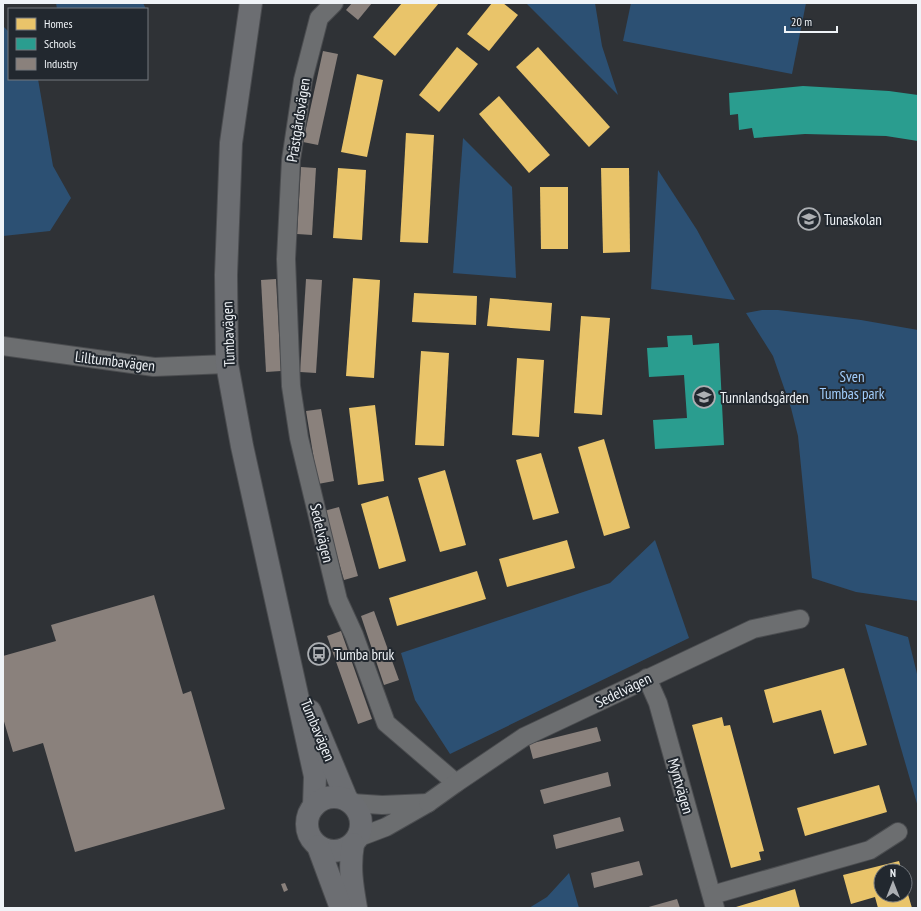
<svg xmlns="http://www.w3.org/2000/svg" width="921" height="911" font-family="'PT Sans Narrow',sans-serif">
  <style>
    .green { fill: #2c5073 }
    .homes { fill: #e9c46a }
    .schools { fill: #2a9d8f }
    .industry { fill: #8a817c }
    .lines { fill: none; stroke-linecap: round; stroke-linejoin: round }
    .minor-casing { stroke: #4b4d50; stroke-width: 20 }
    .major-casing { stroke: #4b4d50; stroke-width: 24 }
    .minor { stroke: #6c6e70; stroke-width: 18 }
    .major { stroke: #6c6e72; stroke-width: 22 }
    .labels { text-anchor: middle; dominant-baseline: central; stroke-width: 4; stroke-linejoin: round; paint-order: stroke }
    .street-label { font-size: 15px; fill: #eff3f7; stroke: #22282f }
    .poi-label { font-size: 15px; fill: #eff3f7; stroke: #22282f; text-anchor: start }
    .park-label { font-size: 15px; fill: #a2cefd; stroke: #22282f }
  </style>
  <rect width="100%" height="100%" fill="#2f3236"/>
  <g class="green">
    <polygon points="56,3 143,3 146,9 57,9"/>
    <polygon points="526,3 595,3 602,46 618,95"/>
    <polygon points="631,3 806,3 792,74 623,41"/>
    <polygon points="3,26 9,32 9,79 38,79 53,166 71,198 50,231 3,236"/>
    <polygon points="463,138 512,187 516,278 453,273"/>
    <polygon points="658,170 697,230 735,300 651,289"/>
    <polygon points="762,310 778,310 861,320 918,330 918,601 856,592 812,578 798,436 791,408 773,356 746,313"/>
    <polygon points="655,540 689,638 450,754 415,700 401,653 610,583"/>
    <polygon points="865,624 908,637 918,678 918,807"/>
    <polygon points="569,873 579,908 529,908 547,897"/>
  </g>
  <g class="homes">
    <polygon points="402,3 439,3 395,56 373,37"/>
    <polygon points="492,3 503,3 518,15 489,51 467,34"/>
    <polygon points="457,47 478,64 439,112 419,95"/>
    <polygon points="538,47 610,127 589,147 516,67"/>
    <polygon points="357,74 383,80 367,157 341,152"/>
    <polygon points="499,96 550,155 529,173 479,114"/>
    <polygon points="406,133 434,135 428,243 400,242"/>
    <polygon points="338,168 366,170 362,240 333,238"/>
    <polygon points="601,168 629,168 630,252 603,253"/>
    <polygon points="540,187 568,187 568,249 541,249"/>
    <polygon points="353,278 380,280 374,378 346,376"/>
    <polygon points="414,293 477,296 476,325 412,322"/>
    <polygon points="490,298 552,303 550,331 487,326"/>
    <polygon points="581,316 610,318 602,415 574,413"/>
    <polygon points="421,351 449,353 444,446 415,445"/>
    <polygon points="517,358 544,360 539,437 512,435"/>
    <polygon points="375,405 384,481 358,485 349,408"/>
    <polygon points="604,439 630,528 604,536 578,447"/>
    <polygon points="541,453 559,513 533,520 516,460"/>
    <polygon points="445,470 466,545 440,552 418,478"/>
    <polygon points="388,496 406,561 379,569 361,504"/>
    <polygon points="567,540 575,568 507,587 499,559"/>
    <polygon points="477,571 486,599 397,626 389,598"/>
    <polygon points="844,668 867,745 834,754 821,710 773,723 764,690"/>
    <polygon points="722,717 724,726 730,725 764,851 759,852 761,860 731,868 692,725"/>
    <polygon points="879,785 887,812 805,836 797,808"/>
    <polygon points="899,861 902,871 881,871 881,895 905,895 905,884 912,908 878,908 875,897 851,904 843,875"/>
    <polygon points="795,889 800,908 737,908 736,907"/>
  </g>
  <g class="schools">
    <polygon points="803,86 889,91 918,95 918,141 886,136 805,134 754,138 752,128 739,130 738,114 730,115 729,93"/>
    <polygon points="692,335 693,345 719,343 724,445 655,449 653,420 687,418 684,375 649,377 647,348 668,347 667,336"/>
  </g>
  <g class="industry">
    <polygon points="352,3 372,3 358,20 346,10"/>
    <polygon points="323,51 338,54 318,145 303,142"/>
    <polygon points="301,167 316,168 312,235 297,234"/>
    <polygon points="276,279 281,371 266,372 261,280"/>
    <polygon points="306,279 322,280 316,373 300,372"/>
    <polygon points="321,409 334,481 318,484 306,411"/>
    <polygon points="339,507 358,576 344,580 324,511"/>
    <polygon points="154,595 183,694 191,691 225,809 75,852 43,743 13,752 3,718 3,656 56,641 51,625"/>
    <polygon points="374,611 399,680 384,685 361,616"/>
    <polygon points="341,631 372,719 358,724 327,636"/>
    <polygon points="597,727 601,741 533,759 529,744"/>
    <polygon points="608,772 611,786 544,804 540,790"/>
    <polygon points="620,817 624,831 556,849 553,835"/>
    <polygon points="639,861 643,875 594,888 591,873"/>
    <polygon points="285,883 288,890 284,892 281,884"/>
    <polygon points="677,899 680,908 645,908"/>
  </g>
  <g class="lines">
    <g class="minor-casing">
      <g id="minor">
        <polyline points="334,3 319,18 303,80 291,160 286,259 291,386 299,438 338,600 354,635 386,723 456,783"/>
        <polyline points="3,346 154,367 227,364"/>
        <polyline points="647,678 658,703 715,908"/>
        <polyline points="352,803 382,805 428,803 386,827 357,838"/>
        <polyline points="428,803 456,783 524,737 753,629 800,619"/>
        <polyline points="712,895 870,850 898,832"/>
      </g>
    </g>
    <g class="major-casing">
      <g id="major">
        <polyline points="251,3 231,143 226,275 227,364 242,446 315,776 314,806"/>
        <polyline points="310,711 347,800"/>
        <circle cx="334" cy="824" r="27"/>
        <path d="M353,844C349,867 352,885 356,908"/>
        <polyline points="318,846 341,908"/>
      </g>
    </g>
    <use href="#minor" class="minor"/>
    <use href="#major" class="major"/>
  </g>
  <defs>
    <g id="school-ring" transform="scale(1.15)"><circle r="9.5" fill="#22282f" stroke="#acafb3" stroke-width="1.5"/><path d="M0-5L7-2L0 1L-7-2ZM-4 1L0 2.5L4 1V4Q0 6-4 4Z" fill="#acafb3"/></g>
    <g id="bus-ring" transform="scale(1.15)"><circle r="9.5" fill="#22282f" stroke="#acafb3" stroke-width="1.5"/><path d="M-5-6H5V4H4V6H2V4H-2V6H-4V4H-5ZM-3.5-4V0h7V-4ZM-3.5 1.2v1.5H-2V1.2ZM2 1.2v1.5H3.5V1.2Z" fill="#acafb3"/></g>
  </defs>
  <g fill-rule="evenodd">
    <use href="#school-ring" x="809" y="219"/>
    <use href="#school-ring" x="704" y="397"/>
    <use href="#bus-ring" x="319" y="654"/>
  </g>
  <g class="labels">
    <g class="street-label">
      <text transform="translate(298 120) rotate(-81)">Prästgårdsvägen</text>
      <text transform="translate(228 334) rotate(-92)">Tumbavägen</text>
      <text transform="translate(115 361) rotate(7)">Lilltumbavägen</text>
      <text transform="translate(322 533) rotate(77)">Sedelvägen</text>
      <text transform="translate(623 690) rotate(-26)">Sedelvägen</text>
      <text transform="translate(318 730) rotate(67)">Tumbavägen</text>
      <text transform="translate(681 786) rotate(74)">Myntvägen</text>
    </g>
    <g class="poi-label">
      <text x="824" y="219">Tunaskolan</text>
      <text x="720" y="397">Tunnlandsgården</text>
      <text x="334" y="654">Tumba bruk</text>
    </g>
    <g class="park-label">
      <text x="852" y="376">Sven<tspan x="852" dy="17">Tumbas park</tspan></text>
    </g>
  </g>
  <rect width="921" height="911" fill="none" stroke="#eff3f7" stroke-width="8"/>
  <rect x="8" y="8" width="140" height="72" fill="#22282f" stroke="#74797f"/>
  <rect x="16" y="18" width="20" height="12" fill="#e9c46a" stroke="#74797f"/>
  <text x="44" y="28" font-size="12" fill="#eff3f7">Homes</text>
  <rect x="16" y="38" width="20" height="12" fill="#2a9d8f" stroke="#74797f"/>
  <text x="44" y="48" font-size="12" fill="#eff3f7">Schools</text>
  <rect x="16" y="58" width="20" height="12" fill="#8a817c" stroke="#74797f"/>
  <text x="44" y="68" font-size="12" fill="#eff3f7">Industry</text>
  <g transform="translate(893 883)"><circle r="19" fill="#22282f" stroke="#74797f"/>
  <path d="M0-3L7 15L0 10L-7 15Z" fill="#acafb3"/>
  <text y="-6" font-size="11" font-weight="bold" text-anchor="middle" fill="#eff3f7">N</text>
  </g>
  <path d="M785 26v6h52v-6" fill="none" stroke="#eff3f7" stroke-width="2"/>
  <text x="791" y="26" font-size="12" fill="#eff3f7" stroke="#22282f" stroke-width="3" paint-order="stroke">20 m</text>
</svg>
